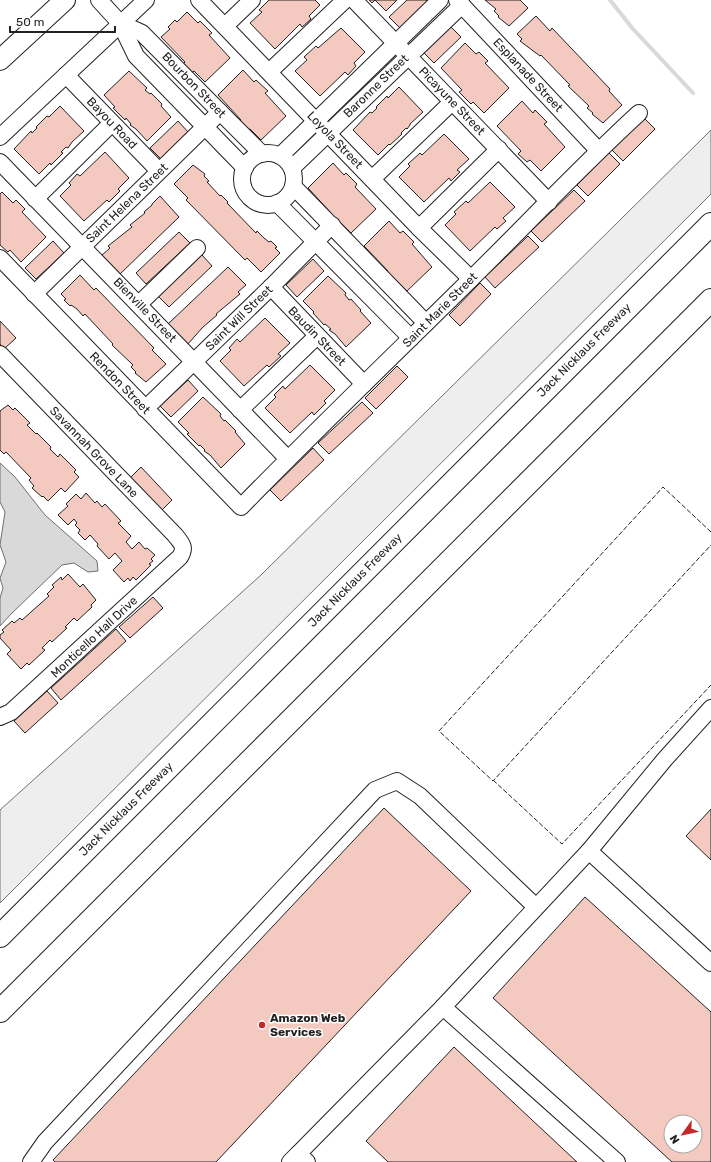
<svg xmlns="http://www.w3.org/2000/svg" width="711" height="1162" font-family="Rubik,sans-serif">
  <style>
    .green { fill: #eee; stroke: #6f6f6f }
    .water { fill: #d9d9d9; stroke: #6f6f6f }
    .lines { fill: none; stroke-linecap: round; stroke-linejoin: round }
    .stream { stroke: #d9d9d9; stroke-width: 4 }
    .building { fill: #f3c9c0; stroke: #222; fill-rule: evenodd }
    .minor-casing { stroke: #222; stroke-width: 18 }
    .major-casing { stroke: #222; stroke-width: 22 }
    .highway-casing { stroke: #222; stroke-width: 24 }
    .minor { stroke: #fff; stroke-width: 16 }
    .major { stroke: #fff; stroke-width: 20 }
    .highway { stroke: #fff; stroke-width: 22 }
    .fence { stroke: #222; stroke-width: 1; stroke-dasharray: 5 2; stroke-linecap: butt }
    .poi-dot { fill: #c62828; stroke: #fff; stroke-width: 1.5 }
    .labels { text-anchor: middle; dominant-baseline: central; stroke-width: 3; stroke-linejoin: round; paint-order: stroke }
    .street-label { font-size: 12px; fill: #222; stroke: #fff }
    .poi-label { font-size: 12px; font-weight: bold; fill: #222; stroke: #fff; text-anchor: start }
  </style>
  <rect width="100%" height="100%" fill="#fff"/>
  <polygon class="green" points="711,130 711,194 0,903 0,810 261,575"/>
  <polygon class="water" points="0,463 15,477 45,515 97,561 98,571 88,572 74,563 62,565 11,614 0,626 0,598 3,588 0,578 6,562 0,545 5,512 0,502"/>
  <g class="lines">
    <polyline class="stream" points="610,0 633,29 693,93"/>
  </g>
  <g class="building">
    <polygon points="269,0 315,0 320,5 309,16 311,19 302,27 300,24 275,49 250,23 262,12 259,10"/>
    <polygon points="369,0 397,0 386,11 375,0 372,3"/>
    <polygon points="407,0 426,0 428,2 400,28 389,17"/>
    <polygon points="485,0 520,0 528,8 509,26 498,17 499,16 494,11 496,9"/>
    <polygon points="187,12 198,23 200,21 212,33 209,35 230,58 205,82 194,71 191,73 183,64 185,62 161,37 170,29 168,27 175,20 177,22"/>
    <polygon points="536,16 550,31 552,28 610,89 609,91 622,105 603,123 592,114 593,113 587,108 589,106 568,86 570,85 541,55 540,56 520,41 522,39 517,34"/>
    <polygon points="450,26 461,37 434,63 423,52"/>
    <polygon points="341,28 365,52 354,63 356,66 348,75 345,72 320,96 295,71 307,60 304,57 316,46 318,48"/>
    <polygon points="465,43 476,54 479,52 488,61 485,63 509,88 484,113 473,102 471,104 459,92 462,90 441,68"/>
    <polygon points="243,70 254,82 256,80 268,91 265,93 286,116 261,140 250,129 247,131 239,123 241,120 218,95"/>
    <polygon points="129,71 147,88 145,90 150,94 151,93 162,104 161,106 171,117 147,141 136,129 130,125 131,124 126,118 125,120 113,108 115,107 104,95"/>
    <polygon points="399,87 423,112 410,124 410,125 407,129 406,128 401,133 402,134 390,145 389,144 378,155 353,130 370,112 372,113 377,108 376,107 387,96 388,98"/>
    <polygon points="522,101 533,113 535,110 547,122 544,124 565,147 541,171 530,160 527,162 518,154 521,151 497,126"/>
    <polygon points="60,106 84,131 72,142 68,148 66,147 61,152 63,153 51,165 50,163 39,174 14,149 31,131 32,133 37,128 36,127 47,116 49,117"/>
    <polygon points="644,118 655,129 623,161 612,150"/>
    <polygon points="178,121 189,133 161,159 150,148"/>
    <polygon points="444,134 469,159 457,170 460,172 451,181 449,178 424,202 399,177 410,166 408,164 420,153 422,155"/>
    <polygon points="105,152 129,178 118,189 120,191 109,202 107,200 84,221 60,196 71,185 69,183 77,174 80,176"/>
    <polygon points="609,153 620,164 588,196 577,185"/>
    <polygon points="333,163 344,175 346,173 357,184 355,187 376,209 351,233 340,222 337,225 329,216 331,213 308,188"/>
    <polygon points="193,165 205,174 204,176 209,181 207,182 220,196 221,195 228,202 227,203 256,233 257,231 264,238 269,242 271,241 277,247 275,248 280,253 261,272 247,258 245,260 186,200 188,198 174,184"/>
    <polygon points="490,182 515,207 503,218 506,221 497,229 495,227 470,251 445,225 456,214 454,212 466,201 468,203"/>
    <polygon points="574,190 585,201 542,242 531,231"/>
    <polygon points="2,192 13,203 16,200 25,209 22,212 46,237 21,262 10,250 8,252 0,245 0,194"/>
    <polygon points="160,196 179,217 120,274 102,255 110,248 108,246 132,227 130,225 145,213 144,212 152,205 152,204"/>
    <polygon points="389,221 400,233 403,231 414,242 412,244 432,267 407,291 396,280 394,282 385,274 388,271 364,246"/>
    <polygon points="179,232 190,243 146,284 136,273"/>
    <polygon points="528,236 539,247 495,288 485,277"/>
    <polygon points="53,241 64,253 36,279 25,268"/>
    <polygon points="202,255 212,266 169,307 158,296"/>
    <polygon points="313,259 324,271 297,297 286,285"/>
    <polygon points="228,267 246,285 238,292 240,294 216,314 217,315 202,328 188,344 168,324"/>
    <polygon points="80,275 94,290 96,288 154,348 152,350 166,364 146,382 135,373 136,372 131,367 133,365 112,345 113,344 85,314 83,316 77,309 71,305 70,306 64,300 66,299 61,294"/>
    <polygon points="328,276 346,293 345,295 349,300 351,299 361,310 360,311 371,323 346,347 335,334 329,330 331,329 325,324 324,325 313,313 314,312 303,301"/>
    <polygon points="480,283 491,294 460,326 449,315"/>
    <polygon points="265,318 290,343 278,354 281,356 269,367 267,365 244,386 220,361 231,350 229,348 237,339 240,342"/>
    <polygon points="0,321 16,338 4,349 0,344"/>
    <polygon points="310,365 335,390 324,401 326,403 314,415 312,412 290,433 265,408 276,397 274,395 283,386 285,389"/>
    <polygon points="397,366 408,377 376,409 365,398"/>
    <polygon points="188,380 198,391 171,417 160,406"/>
    <polygon points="203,397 221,414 220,416 224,421 225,420 236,431 235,432 245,444 221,468 210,455 204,451 205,450 200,445 199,446 187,434 189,433 178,422"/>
    <polygon points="362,402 373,413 329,454 318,443"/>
    <polygon points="8,405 13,410 15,408 30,423 27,425 36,434 37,433 51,447 50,449 58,457 60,454 76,470 74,472 79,477 65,492 61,488 48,501 43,496 42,497 32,488 34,486 29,480 31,478 6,452 4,454 0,450 0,411"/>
    <polygon points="313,448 324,460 281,501 270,490"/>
    <polygon points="141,467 172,500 161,511 130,478"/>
    <polygon points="86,493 95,503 97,501 102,507 105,504 121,521 118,523 131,536 126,542 132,549 139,542 145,549 147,548 155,555 151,559 153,561 149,564 151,565 136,580 133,577 130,581 128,578 124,582 113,570 122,561 115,553 109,559 97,546 98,544 90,535 85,540 78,533 80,530 75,525 77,523 74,519 68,525 58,515 68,506 66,504 76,494 81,499"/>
    <polygon points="68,574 80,587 83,584 96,600 91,605 92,607 77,621 74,618 65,627 67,628 52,642 50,640 42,648 45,650 29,665 27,663 21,669 7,654 11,650 0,638 0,635 4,632 2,630 12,621 14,623 20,618 22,620 49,596 47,594 54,587 52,585 61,577 62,580"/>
    <polygon points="153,597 163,608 130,638 119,627"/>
    <polygon points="116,629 126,641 61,700 51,688"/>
    <polygon points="47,691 58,703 25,733 14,721"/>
    <polygon points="384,808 471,891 216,1162 55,1162 53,1160"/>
    <polygon points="711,809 711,860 686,836"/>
    <path d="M585,897L711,1012V1162H672L493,998ZM671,1122H695V1146H671Z"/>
    <polygon points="454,1047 577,1162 388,1162 366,1141"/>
  </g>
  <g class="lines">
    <g class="minor-casing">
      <g id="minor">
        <polyline points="99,0 120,23 136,56 245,168"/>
        <polyline points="199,0 419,228 471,279"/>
        <polyline points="354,0 549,202"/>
        <polyline points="457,0 598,150"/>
        <polyline points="120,23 142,33 220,112 262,154"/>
        <polyline points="225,26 252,0"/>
        <polyline points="269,72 345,0"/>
        <polyline points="66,75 159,171"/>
        <polyline points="0,137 146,0"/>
        <circle cx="268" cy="179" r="26"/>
        <polyline points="280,156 440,0"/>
        <polyline points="0,162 288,459"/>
        <polyline points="292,168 462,5"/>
        <polyline points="372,179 452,102"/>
        <polyline points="293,186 426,323"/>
        <polyline points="35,199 112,123"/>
        <polyline points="277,203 411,338"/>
        <polyline points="419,228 499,149"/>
        <path d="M0,258L241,507C316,430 394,355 471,279C527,224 581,166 639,113"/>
        <polyline points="271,287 364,384"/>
        <polyline points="34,294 220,112"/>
        <polyline points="139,304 197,248"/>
        <path d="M0,354L175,535C182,544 186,547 180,557L11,712L0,717"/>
        <polyline points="145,409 271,287 332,225"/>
        <polyline points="240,410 317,336"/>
        <polyline points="589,851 665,759 711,708"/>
        <polyline points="443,1007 589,851 711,963"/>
        <polyline points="298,1154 443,1007 617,1162"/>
        <polyline points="31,1162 45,1142 375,790 397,781 420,796 536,907"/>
        <polyline points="290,1162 298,1154 307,1162"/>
      </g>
    </g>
    <g class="major-casing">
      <polyline id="major" points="0,60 65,0"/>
    </g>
    <g class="highway-casing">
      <g id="highway">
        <polyline points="0,936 711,224"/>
        <polyline points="0,1011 711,300"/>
      </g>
    </g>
    <use href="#minor" class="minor"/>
    <use href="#major" class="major"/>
    <use href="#highway" class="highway"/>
    <g class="fence">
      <polyline points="711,532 663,487 439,731 493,781 711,545"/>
      <polyline points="493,780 562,844 711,685"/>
    </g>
  </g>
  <circle class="poi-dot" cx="262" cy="1025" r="4"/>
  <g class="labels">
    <g class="street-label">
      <text transform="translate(528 75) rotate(47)">Esplanade Street</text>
      <text transform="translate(194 85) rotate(46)">Bourbon Street</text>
      <text transform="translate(376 86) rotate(-44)">Baronne Street</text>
      <text transform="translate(452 101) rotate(46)">Picayune Street</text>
      <text transform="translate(112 123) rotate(46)">Bayou Road</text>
      <text transform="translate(335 140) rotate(46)">Loyola Street</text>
      <text transform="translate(127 203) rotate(-44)">Saint Helena Street</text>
      <text transform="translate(145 310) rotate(46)">Bienville Street</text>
      <text transform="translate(440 310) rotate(-45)">Saint Marie Street</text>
      <text transform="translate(239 318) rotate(-44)">Saint Will Street</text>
      <text transform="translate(317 336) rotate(46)">Baudin Street</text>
      <text transform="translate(584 350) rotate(-45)">Jack Nicklaus Freeway</text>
      <text transform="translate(120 383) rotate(46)">Rendon Street</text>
      <text transform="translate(94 452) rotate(46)">Savannah Grove Lane</text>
      <text transform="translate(355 580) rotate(-45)">Jack Nicklaus Freeway</text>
      <text transform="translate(94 637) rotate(-43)">Monticello Hall Drive</text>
      <text transform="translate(126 809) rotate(-45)">Jack Nicklaus Freeway</text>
    </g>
    <g class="poi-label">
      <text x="270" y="1018">Amazon Web<tspan x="270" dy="14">Services</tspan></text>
    </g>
  </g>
  <g transform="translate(683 1134) rotate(237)"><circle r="19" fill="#ffffff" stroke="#a7a7a7"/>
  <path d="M0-3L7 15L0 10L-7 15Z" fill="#c62828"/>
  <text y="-6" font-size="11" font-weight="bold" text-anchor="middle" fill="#222222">N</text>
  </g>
  <path d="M10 26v6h105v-6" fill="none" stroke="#222222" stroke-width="2"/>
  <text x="16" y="26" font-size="12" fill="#222222" stroke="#ffffff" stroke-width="3" paint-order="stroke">50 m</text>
</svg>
